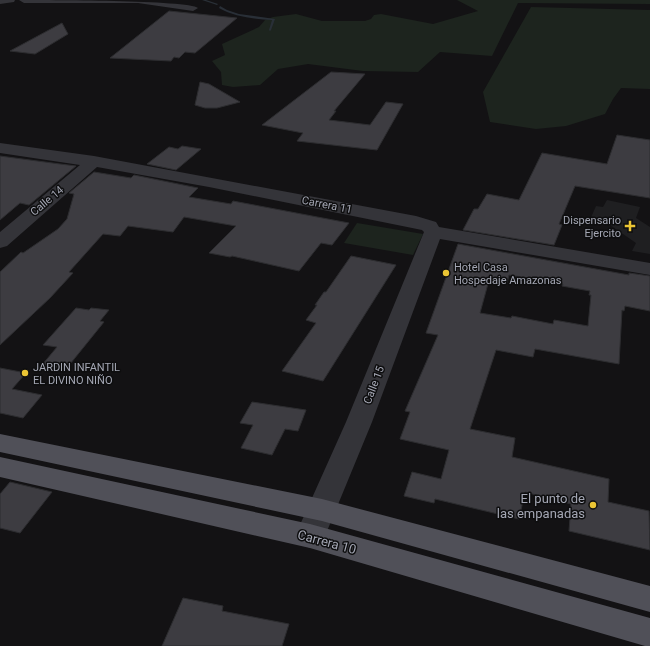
<svg xmlns="http://www.w3.org/2000/svg" width="650" height="646" font-family="Roboto,sans-serif">
  <style>
    .built { fill: #1f1f21 }
    .green { fill: #1d241e }
    .lines { fill: none; stroke-linecap: round; stroke-linejoin: round }
    .stream { fill: #292f37; fill-rule: evenodd }
    .building { fill: #3d3c41; stroke: #2d2d30; fill-rule: evenodd }
    .minor { fill: #343439; fill-rule: evenodd }
    .major { fill: #505058; fill-rule: evenodd }
    .poi-dot { fill: #ebc534; stroke: #0e0e0f; stroke-width: 1.5 }
    .labels { text-anchor: middle; dominant-baseline: central; stroke-width: 3; stroke-linejoin: round; paint-order: stroke }
    .street-label { font-size: 11px; fill: #a4a7b4; stroke: #0e0e0f }
    .poi-label { font-size: 11px; fill: #a4a7b4; stroke: #0e0e0f; text-anchor: start }
    .near-poi-label { font-size: 13px; fill: #a4a7b4; stroke: #0e0e0f; text-anchor: end }
    .near-street-label { font-size: 13px; fill: #a4a7b4; stroke: #0e0e0f }
  </style>
  <rect width="100%" height="100%" fill="#131214"/>
  <polygon class="built" points="607,200 640,207 636,218 650,227 650,254 632,251 636,243 610,225 589,222 596,206 603,207"/>
  <g class="green">
    <polygon points="457,0 650,0 650,4 518,3 492,56 440,52 418,72 363,71 308,64 278,69 260,85 233,87 222,85 221,72 212,61 225,55 222,44 259,27 265,20 273,17 296,14 322,21 365,21 371,19 374,15 381,14 433,24 478,11"/>
    <polygon points="531,7 650,10 650,89 621,88 613,99 605,114 566,126 536,129 490,122 483,92"/>
    <polygon points="357,223 423,234 413,255 344,243"/>
  </g>
  <g class="lines">
    <g class="stream">
      <polygon points="202,0 206,0 218,4 217,5"/>
      <path d="M220,6L227,10L239,14L275,19L271,30L270,31L269,30L272,20C254,19 235,17 219,8Z"/>
    </g>
  </g>
  <g class="building">
    <polygon points="169,11 237,18 195,53 185,52 179,58 174,57 171,61 110,58"/>
    <polygon points="62,23 68,34 35,54 10,51"/>
    <polygon points="331,72 365,74 334,111 336,111 329,120 370,125 386,102 403,104 377,150 297,141 303,133 262,125"/>
    <polygon points="200,82 209,84 240,102 217,108 205,108 195,105"/>
    <polygon points="617,135 650,140 650,198 575,186 559,224 562,225 554,245 463,230 474,209 478,209 487,194 519,200 542,153 607,164"/>
    <polygon points="182,146 201,149 176,170 147,164 169,147 178,149"/>
    <polygon points="0,156 60,164 76,166 29,205 20,203 0,220"/>
    <polygon points="94,172 131,178 134,175 198,188 189,197 231,204 233,201 349,223 332,245 321,243 299,271 232,256 230,257 209,253 236,226 184,217 173,232 128,226 120,236 103,234 69,272 73,273 50,298 0,345 0,272 21,252 23,253 58,229 67,219 74,194 69,193"/>
    <path d="M458,244L629,275V273L650,276V311L625,306L624,311L622,310L619,364L535,349L533,357L496,350L470,429L515,438L512,457L609,479L608,502L649,511L650,550L569,531L571,504L525,492L519,519L435,499L434,503L404,496L412,472L441,479L449,450L400,439L410,412L405,411L438,335L426,333ZM509,275L563,284L562,286L590,291L589,295H591L588,326L554,320L553,324L512,316L511,318L480,313L489,280L507,283Z"/>
    <polygon points="351,256 396,265 323,381 282,371 316,323 306,320 317,305 315,305 324,292 326,292"/>
    <polygon points="76,308 89,310 91,308 109,310 100,321 104,322 66,369 42,365 57,347 43,345"/>
    <polygon points="0,368 26,373 12,389 42,395 23,418 0,413"/>
    <polygon points="252,402 306,410 298,431 285,429 272,455 241,448 253,425 240,423"/>
    <polygon points="10,482 52,492 20,533 0,528 0,494"/>
    <polygon points="183,598 223,606 222,611 289,624 282,646 162,646"/>
  </g>
  <g class="lines">
    <g class="minor">
      <polygon points="0,0 15,0 14,2 0,4"/>
      <path d="M19,0C43,0 189,0 198,8L193,11L138,3H24Z"/>
      <polygon points="0,143 94,156 416,216 436,222 439,227 650,263 650,275 440,239 372,422 325,536 320,544 310,548 300,544 295,536 346,422 424,232 422,230 209,187 97,167 7,246 0,248 0,232 80,165 0,153"/>
    </g>
    <g class="major">
      <polygon points="0,434 322,499 650,586 650,612 322,521 0,452"/>
      <polygon points="0,457 310,524 650,618 650,646 645,646 310,548 0,477"/>
    </g>
  </g>
  <g class="poi-dot">
    <path d="M628 220h4v4h4v4h-4v4h-4v-4h-4v-4h4z"/>
    <circle cx="446" cy="273" r="4"/>
    <circle cx="25" cy="373" r="4"/>
    <circle cx="593" cy="505" r="4"/>
  </g>
  <g class="labels">
    <g class="street-label">
      <text transform="translate(47 201) rotate(-40)">Calle 14</text>
      <text transform="translate(327 205) rotate(11)">Carrera 11</text>
      <text transform="translate(374 385) rotate(-69)">Calle 15</text>
    </g>
    <g class="poi-label">
      <text x="621" y="220" text-anchor="end">Dispensario<tspan x="621" dy="13">Ejercito</tspan></text>
      <text x="454" y="267">Hotel Casa<tspan x="454" dy="13">Hospedaje Amazonas</tspan></text>
      <text x="33" y="367">JARDIN INFANTIL<tspan x="33" dy="13">EL DIVINO NIÑO</tspan></text>
    </g>
    <g class="near-poi-label">
      <text x="585" y="498">El punto de<tspan x="585" dy="15">las empanadas</tspan></text>
    </g>
    <g class="near-street-label">
      <text transform="translate(327 542) rotate(15)">Carrera 10</text>
    </g>
  </g>
</svg>
